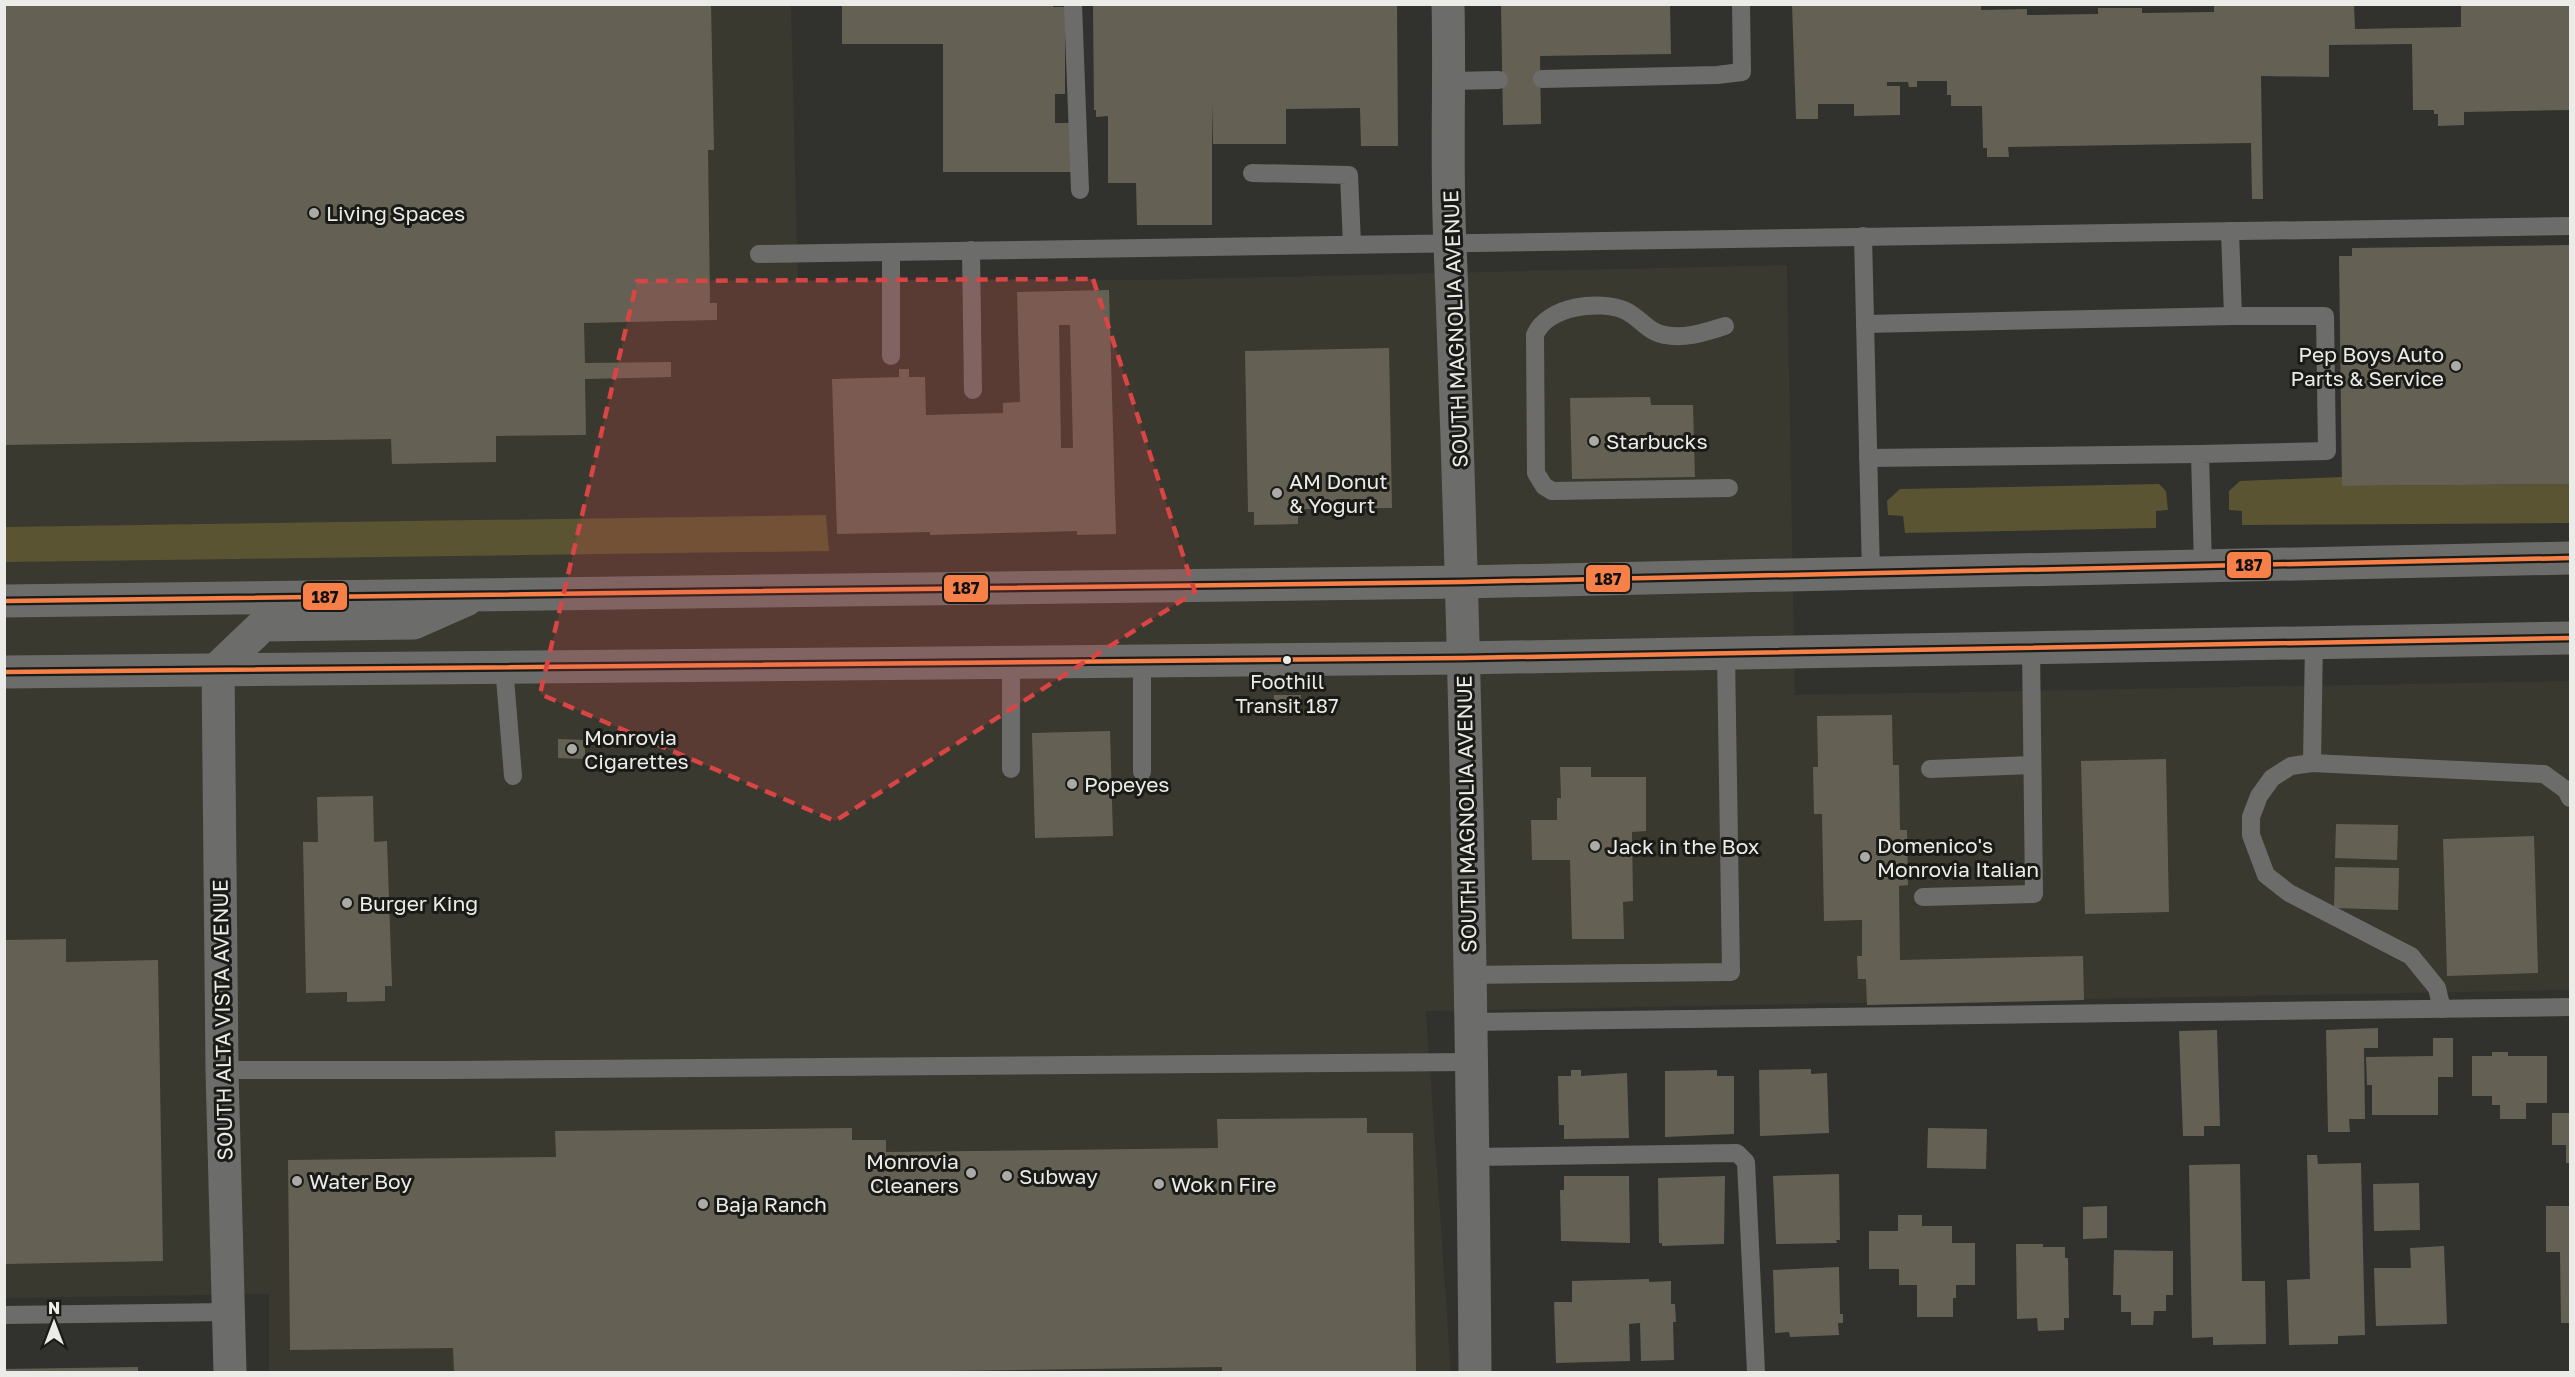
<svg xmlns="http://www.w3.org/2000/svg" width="2575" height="1377" font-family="'Golos Text',sans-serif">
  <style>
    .built { fill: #3a392f }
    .green { fill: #5a5433 }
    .building { fill: #646154; fill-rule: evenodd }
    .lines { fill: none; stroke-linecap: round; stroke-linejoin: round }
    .service { stroke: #6c6c6a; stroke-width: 18 }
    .minor { stroke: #6c6c6a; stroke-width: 33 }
    .primary { stroke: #6c6c6a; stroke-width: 33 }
    .bus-1-casing { stroke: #1a1a17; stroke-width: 9 }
    .bus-1 { stroke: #f78048; stroke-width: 4.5 }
    .marked { fill: #d94545; fill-opacity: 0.2; stroke: #d94545; stroke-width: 4.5; stroke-dasharray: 12 8; stroke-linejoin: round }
    .poi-dot { fill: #aaaaa7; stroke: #1a1a17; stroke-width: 2 }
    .bus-dot { fill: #ebebe8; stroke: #1a1a17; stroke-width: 2 }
    .labels { text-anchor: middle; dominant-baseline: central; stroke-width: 6; stroke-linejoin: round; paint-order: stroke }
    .bus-label { font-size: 20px; fill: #ebebe8; stroke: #1a1a17 }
    .poi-label { font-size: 21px; fill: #ebebe8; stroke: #1a1a17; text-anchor: start }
    .street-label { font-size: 21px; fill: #ebebe8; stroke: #1a1a17 }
    .line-badge { stroke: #1a1a17; stroke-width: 2 }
    .pale-badge-label { font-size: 16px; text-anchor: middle; font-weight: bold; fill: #111 }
  </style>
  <rect width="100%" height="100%" fill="#31312e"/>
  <polygon class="built" points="4,5 791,5 798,281 1142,280 1787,265 1795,695 2570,681 2570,990 1426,1011 1451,1372 269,1372 269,1294 5,1298"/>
  <g class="green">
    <polygon points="2342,477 2343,486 2570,484 2570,523 2242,525 2242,511 2229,510 2229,491 2240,481"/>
    <polygon points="2159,484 2166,491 2168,510 2156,511 2156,528 1905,533 1903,516 1888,515 1887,501 1900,489"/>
    <polygon points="826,515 829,551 5,562 5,527"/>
  </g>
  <g class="building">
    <polygon points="4,4 711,4 714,150 708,150 710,303 717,303 717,320 584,323 585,363 671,362 671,377 585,379 586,435 496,436 496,462 392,464 391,439 4,445"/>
    <polygon points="842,4 1053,4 1053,7 1065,7 1065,94 1055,94 1055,123 1071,123 1071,172 943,172 943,44 842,44"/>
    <polygon points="1093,4 1397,4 1398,146 1361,146 1360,108 1286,109 1286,144 1213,144 1212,102 1212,225 1137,225 1136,183 1108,183 1108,116 1096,117 1096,110 1094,110"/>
    <polygon points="1501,4 1670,4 1671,54 1540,56 1541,124 1503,125"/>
    <polygon points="1792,4 1981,4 1981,10 2027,9 2027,15 2098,14 2098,8 2142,8 2142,13 2214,12 2214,6 2354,4 2355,29 2461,27 2461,4 2570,4 2570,110 2464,112 2464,125 2438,126 2438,114 2434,114 2434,110 2413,110 2412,44 2329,45 2329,77 2261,76 2263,199 2252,199 2251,143 2008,147 2009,157 1987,157 1987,148 1983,148 1982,106 1951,106 1951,95 1947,95 1947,81 1917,81 1917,87 1909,87 1908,82 1887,82 1887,86 1900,86 1900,115 1854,116 1854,104 1818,104 1818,119 1796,119"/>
    <polygon points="2570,245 2570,484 2342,486 2339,256 2352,256 2352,248"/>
    <path d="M1109,290L1116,534L1077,535V531L930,535V532L837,534L832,379L899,377V369H909V377H925L926,415L1003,413V403L1020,402L1017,292ZM1059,325H1070L1073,448H1061Z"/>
    <polygon points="1389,348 1392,508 1298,509 1298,524 1254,525 1254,512 1248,512 1245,351"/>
    <polygon points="1650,397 1651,405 1693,405 1695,477 1572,479 1570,398"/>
    <polygon points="1274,695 1301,695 1300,711 1273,710"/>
    <polygon points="1892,715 1893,765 1899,765 1900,830 1907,830 1908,885 1899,886 1900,960 2083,956 2084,1000 1867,1005 1866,979 1858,979 1857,956 1862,956 1862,920 1824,921 1822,814 1814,814 1813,767 1818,767 1817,716"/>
    <polygon points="1110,731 1113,836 1035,838 1032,733"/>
    <polygon points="558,739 585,740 585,759 558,758"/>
    <polygon points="2166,759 2169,912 2085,914 2081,761"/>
    <polygon points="1560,767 1591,767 1591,777 1646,777 1646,831 1632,832 1633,901 1623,902 1624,939 1572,939 1570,860 1532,860 1531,820 1557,820 1557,798 1561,798"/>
    <polygon points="373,796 374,842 387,841 392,986 385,986 385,1001 347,1002 347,992 306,993 303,842 318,842 317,797"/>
    <polygon points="2336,824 2398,825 2397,860 2335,858"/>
    <polygon points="2534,836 2538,973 2447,976 2443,839"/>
    <polygon points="2335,867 2399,868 2398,910 2334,908"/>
    <polygon points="66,939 66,962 158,960 163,1261 4,1264 4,940"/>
    <polygon points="2378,1028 2378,1048 2364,1048 2365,1119 2349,1119 2350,1132 2328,1132 2326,1030"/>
    <polygon points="2217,1030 2220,1126 2204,1126 2204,1136 2183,1136 2179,1031"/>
    <polygon points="2433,1038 2453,1038 2453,1077 2438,1077 2438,1115 2372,1115 2372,1085 2367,1085 2366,1057 2433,1056"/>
    <polygon points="2492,1052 2508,1052 2508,1056 2547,1056 2547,1103 2526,1103 2526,1119 2500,1119 2500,1105 2492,1105 2492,1096 2472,1096 2472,1056 2492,1056"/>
    <polygon points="1811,1069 1811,1074 1827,1073 1829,1133 1760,1136 1759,1070"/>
    <polygon points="1571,1070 1581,1070 1581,1076 1627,1073 1629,1138 1564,1139 1564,1125 1559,1125 1558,1076 1571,1076"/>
    <polygon points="1717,1070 1717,1076 1734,1076 1734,1134 1665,1137 1665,1071"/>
    <polygon points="2552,1113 2570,1113 2570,1163 2566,1163 2566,1145 2552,1145"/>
    <polygon points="1367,1118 1367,1133 1413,1133 1416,1372 1222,1372 1222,1367 888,1372 454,1372 453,1348 290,1350 288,1160 556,1157 555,1131 852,1128 852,1140 886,1140 886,1152 1218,1148 1217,1119"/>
    <polygon points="1928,1128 1987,1129 1986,1169 1927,1168"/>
    <polygon points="2307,1155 2317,1155 2318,1164 2361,1163 2365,1335 2338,1336 2338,1344 2289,1345 2287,1280 2310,1279"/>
    <polygon points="2240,1164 2242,1281 2265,1281 2266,1344 2213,1345 2213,1337 2192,1338 2189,1165"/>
    <polygon points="1839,1174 1840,1240 1836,1240 1837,1243 1776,1244 1773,1176"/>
    <polygon points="1564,1176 1629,1176 1630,1243 1561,1241 1560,1190 1564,1190"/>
    <polygon points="1725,1176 1724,1244 1662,1246 1662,1243 1659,1243 1658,1178"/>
    <polygon points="2419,1183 2420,1230 2374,1231 2373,1184"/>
    <polygon points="2107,1206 2107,1238 2083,1239 2083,1207"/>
    <polygon points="2546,1206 2570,1206 2570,1323 2561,1323 2560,1252 2546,1252"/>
    <polygon points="1898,1215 1922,1215 1922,1226 1952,1226 1952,1243 1975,1243 1975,1285 1956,1285 1956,1298 1953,1298 1953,1317 1917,1317 1917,1285 1899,1285 1899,1269 1869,1269 1869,1231 1898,1231"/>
    <polygon points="2016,1244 2043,1244 2043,1247 2065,1247 2065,1258 2068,1258 2069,1318 2064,1318 2064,1330 2038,1331 2037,1318 2017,1319"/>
    <polygon points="2444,1246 2447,1324 2376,1326 2374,1268 2411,1268 2410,1248"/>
    <polygon points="2114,1250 2173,1251 2173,1295 2166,1295 2166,1311 2154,1311 2153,1325 2131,1325 2131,1312 2121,1312 2121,1295 2113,1295"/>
    <polygon points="1839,1267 1840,1314 1843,1314 1843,1323 1838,1323 1839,1335 1790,1337 1789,1332 1775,1333 1773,1270"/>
    <polygon points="1649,1279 1649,1282 1671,1281 1671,1304 1675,1304 1676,1322 1673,1322 1674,1360 1641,1361 1640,1323 1629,1324 1630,1361 1556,1363 1554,1302 1572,1302 1572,1281"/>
    <polygon points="138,1367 138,1372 4,1372 4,1369"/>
  </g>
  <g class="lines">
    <g class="service">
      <polyline points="1073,4 1080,190"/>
      <polyline points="1542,79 1717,75 1742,72 1741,4"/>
      <polyline points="1450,81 1499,80"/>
      <polyline points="1252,173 1349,175 1352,244"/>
      <polyline points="1863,236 1871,574"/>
      <polyline points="971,250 973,390"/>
      <polyline points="891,252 891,356"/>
      <polyline points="759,254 2570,226"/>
      <polyline points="1865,324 2233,316"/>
      <path d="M1725,326C1705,332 1686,339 1665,335C1649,333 1640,318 1626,311C1600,299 1547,306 1535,335L1536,473L1544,486L1552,491L1729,488"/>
      <polyline points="1868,458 2200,454"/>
      <polyline points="2203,566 2200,454 2327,451 2325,316 2233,316 2230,231"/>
      <polyline points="1142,661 1142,772"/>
      <polyline points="1011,662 1011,769"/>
      <polyline points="504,666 513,776"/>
      <polyline points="2312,763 2314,642"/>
      <polyline points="1930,769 2032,765"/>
      <polyline points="1923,897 2034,894 2031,648"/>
      <polyline points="1469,975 1731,972 1726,653"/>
      <polyline points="2442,1009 2437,988 2411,956 2289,893 2266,875 2251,835 2251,817 2259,796 2272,778 2291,766 2312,763 2544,774 2566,790 2570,798"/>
      <polyline points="1470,1022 2570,1007"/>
      <polyline points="222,1070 447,1070 1471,1062"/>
      <polyline points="1473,1157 1737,1153 1746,1162 1756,1372"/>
      <polyline points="4,1315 229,1312"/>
    </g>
    <g class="minor">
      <path d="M1448,4C1450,85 1446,165 1450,245C1465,621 1472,997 1475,1372"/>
      <polyline points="218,668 222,1070 230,1372"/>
    </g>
    <g class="primary">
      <polyline points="4,601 1462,582 2570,558"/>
      <polyline points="218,668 263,625 414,623 466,600"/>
      <polyline points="4,672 1463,658 2570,638"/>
    </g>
    <g class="bus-1-casing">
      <g id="bus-1">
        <polyline points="4,601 1462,582 2570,558"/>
        <polyline points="4,672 1463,658 2570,638"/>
      </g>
    </g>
    <use href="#bus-1" class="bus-1"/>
  </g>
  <path class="marked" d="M1093,279L1195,592L835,821L540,694L637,281Z"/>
  <g class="poi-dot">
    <circle cx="314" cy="213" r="6"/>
    <circle cx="2456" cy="366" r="6"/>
    <circle cx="1594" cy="441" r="6"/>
    <circle cx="1277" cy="493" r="6"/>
    <circle cx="572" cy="749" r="6"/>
    <circle cx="1072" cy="784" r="6"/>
    <circle cx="1595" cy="846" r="6"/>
    <circle cx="1865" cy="857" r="6"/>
    <circle cx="347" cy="903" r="6"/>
    <circle cx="971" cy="1173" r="6"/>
    <circle cx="1007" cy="1176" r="6"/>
    <circle cx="297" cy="1181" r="6"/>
    <circle cx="1159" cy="1184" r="6"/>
    <circle cx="703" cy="1204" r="6"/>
  </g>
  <circle class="bus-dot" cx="1287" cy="660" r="5"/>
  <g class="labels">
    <g class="bus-label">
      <text x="1287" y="681">Foothill<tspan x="1287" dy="24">Transit 187</tspan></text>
    </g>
    <g class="poi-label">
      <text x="326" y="213">Living Spaces</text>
      <text x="2444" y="354" text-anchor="end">Pep Boys Auto<tspan x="2444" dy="24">Parts &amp; Service</tspan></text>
      <text x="1606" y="441">Starbucks</text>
      <text x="1289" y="481">AM Donut<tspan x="1289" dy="24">&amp; Yogurt</tspan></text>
      <text x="584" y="737">Monrovia<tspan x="584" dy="24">Cigarettes</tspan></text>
      <text x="1084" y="784">Popeyes</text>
      <text x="1877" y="845">Domenico's<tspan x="1877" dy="24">Monrovia Italian</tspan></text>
      <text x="1607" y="846">Jack in the Box</text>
      <text x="359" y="903">Burger King</text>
      <text x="959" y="1161" text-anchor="end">Monrovia<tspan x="959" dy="24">Cleaners</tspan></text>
      <text x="1019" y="1176">Subway</text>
      <text x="309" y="1181">Water Boy</text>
      <text x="1171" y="1184">Wok n Fire</text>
      <text x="715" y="1204">Baja Ranch</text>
    </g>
    <g class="street-label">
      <text transform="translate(1455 329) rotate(-92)">SOUTH MAGNOLIA AVENUE</text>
      <text transform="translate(1466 814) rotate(-91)">SOUTH MAGNOLIA AVENUE</text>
      <text transform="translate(222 1020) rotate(-91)">SOUTH ALTA VISTA AVENUE</text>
    </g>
  </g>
  <g class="line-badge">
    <rect x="2226" y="551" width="46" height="28" rx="6" fill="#f78048"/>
    <rect x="1585" y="564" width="46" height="29" rx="6" fill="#f78048"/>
    <rect x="943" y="574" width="46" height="29" rx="6" fill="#f78048"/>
    <rect x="302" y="582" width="46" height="29" rx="6" fill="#f78048"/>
  </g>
  <g class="pale-badge-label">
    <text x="2249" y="571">187</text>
    <text x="1608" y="585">187</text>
    <text x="966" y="594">187</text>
    <text x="325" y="603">187</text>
  </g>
  <rect width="2575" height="1377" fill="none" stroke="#ebebe8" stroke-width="12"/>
  <g transform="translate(54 1323)" stroke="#1a1a17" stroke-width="4.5" paint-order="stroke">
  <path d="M0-4.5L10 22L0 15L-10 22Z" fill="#ebebe8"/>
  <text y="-9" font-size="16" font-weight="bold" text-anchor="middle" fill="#ebebe8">N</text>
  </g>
</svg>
